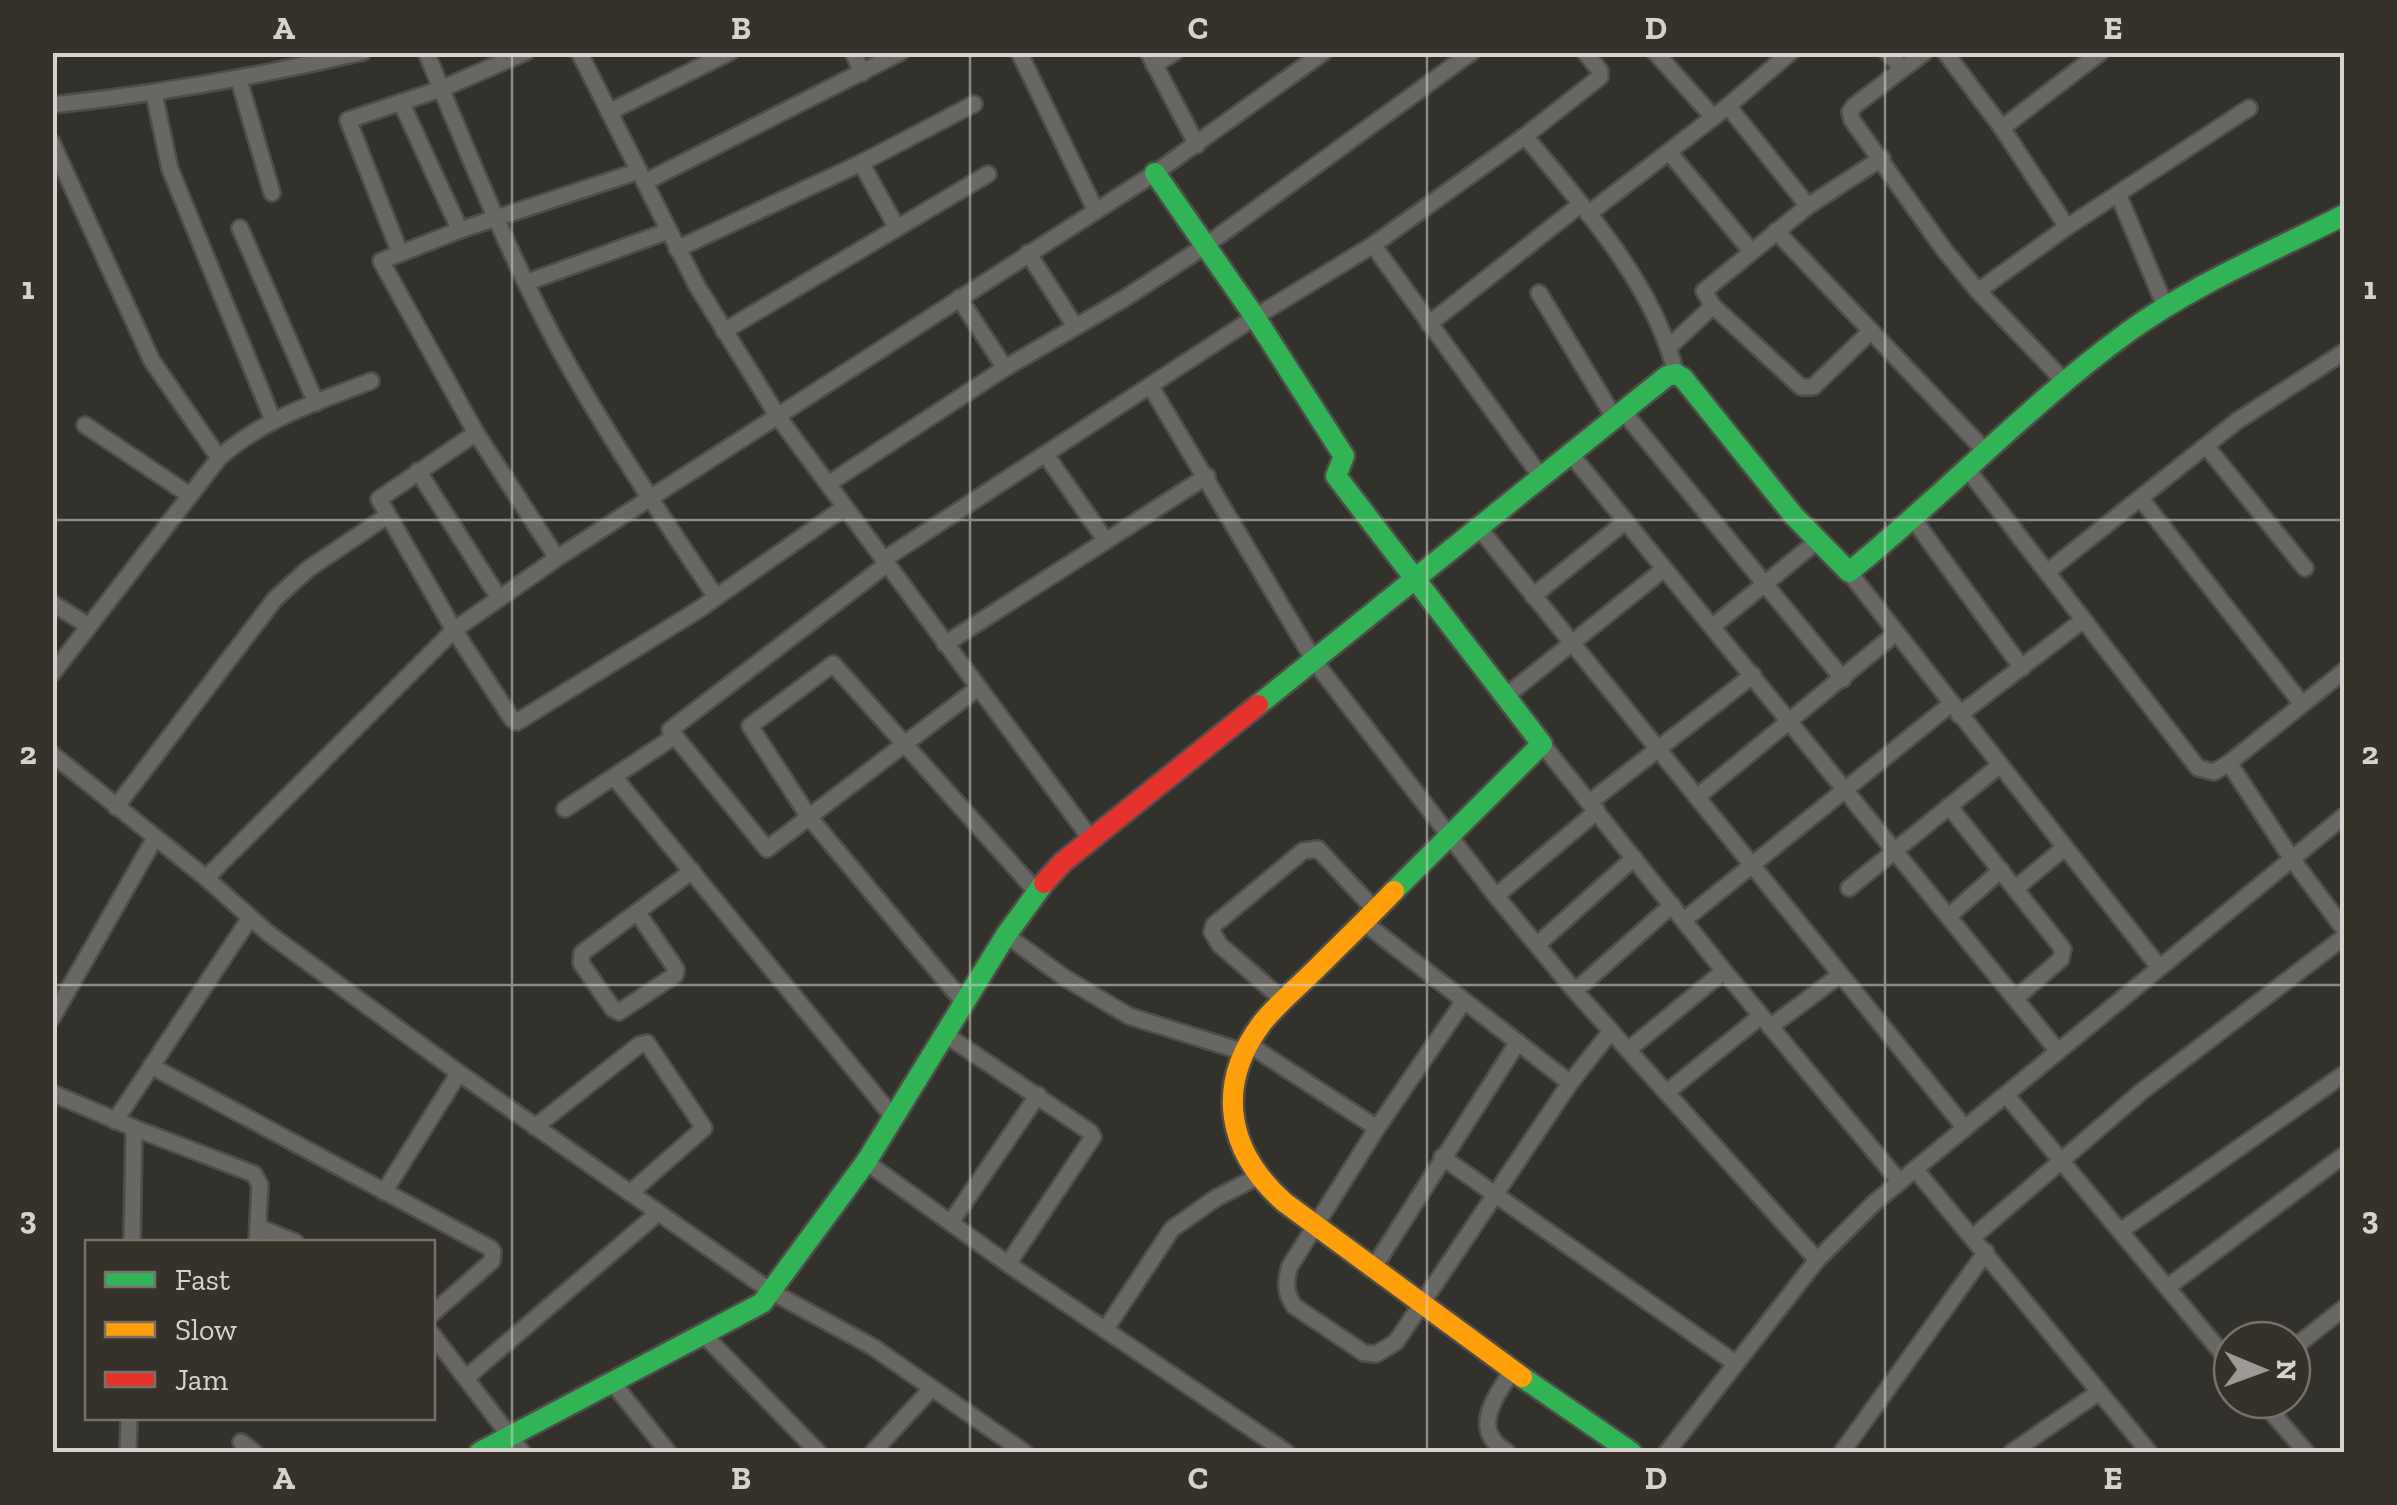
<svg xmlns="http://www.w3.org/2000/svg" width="2397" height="1505" font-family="'Zilla Slab',serif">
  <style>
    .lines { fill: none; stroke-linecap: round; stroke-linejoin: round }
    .street-casing { stroke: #4f4d49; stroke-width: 20 }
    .fast-casing { stroke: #4f4d49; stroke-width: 25 }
    .slow-casing { stroke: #4f4d49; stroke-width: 25 }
    .jam-casing { stroke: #4f4d49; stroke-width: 25 }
    .street { stroke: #686763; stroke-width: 15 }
    .fast { stroke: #30b455; stroke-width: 20 }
    .slow { stroke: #ff9f0a; stroke-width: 20 }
    .jam { stroke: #e5322d; stroke-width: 20 }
    .grid { fill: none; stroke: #d6d3ce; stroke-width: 2.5; stroke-opacity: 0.55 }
    .neatline { fill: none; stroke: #d6d3ce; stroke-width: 4 }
    .grid-label { font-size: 32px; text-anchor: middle; font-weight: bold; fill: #d6d3ce }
  </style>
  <rect width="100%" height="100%" fill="#33312c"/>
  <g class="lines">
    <g class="street-casing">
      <g id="street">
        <path d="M426,52C468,153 509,256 561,352C608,436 662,517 716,597"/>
        <polyline points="579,52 697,286 779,418 1091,839"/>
        <polyline points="853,52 862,73"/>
        <polyline points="1019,52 1096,211"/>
        <polyline points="1148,52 1197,145"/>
        <polyline points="1655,52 1713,117"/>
        <polyline points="1887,52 1902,68"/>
        <polyline points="1925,52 1854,106 1850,112 1852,120 1945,251 1978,291 2065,382"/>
        <polyline points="1945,52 2002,128 2067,227"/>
        <polyline points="1154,65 1175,52"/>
        <polyline points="239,80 272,193"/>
        <polyline points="154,94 170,169 273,420"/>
        <polyline points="401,102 460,230"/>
        <path d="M52,105C158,94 260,76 363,52"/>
        <polyline points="1728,106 1808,206"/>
        <polyline points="609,112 730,52"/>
        <polyline points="2002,128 2101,52"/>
        <path d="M1525,136C1583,207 1654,283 1676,374"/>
        <polyline points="52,143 152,361 219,458"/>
        <polyline points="1669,152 1751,251"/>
        <polyline points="861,163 896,226"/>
        <polyline points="645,182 901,52"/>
        <polyline points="2118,194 2165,306"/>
        <polyline points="1588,214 1728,106 1791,52"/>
        <polyline points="240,228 316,403"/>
        <polyline points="1776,231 1987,453"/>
        <polyline points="1373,245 1541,477"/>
        <polyline points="677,249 861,163 974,104"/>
        <polyline points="400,253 348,120 441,89 526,52"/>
        <polyline points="1028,253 1075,326"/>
        <polyline points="528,282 668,231"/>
        <polyline points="1978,291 2067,227 2249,108"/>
        <polyline points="1539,293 1614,417"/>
        <polyline points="959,298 1005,368"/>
        <polyline points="1429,324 1581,204"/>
        <polyline points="724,331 988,174"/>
        <polyline points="1871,331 1813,387 1801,387 1713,306 1704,291 1808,206 1882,158"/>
        <polyline points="1669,347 1713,306"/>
        <polyline points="1151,387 1315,662 1496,896 1575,991 1817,1260"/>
        <polyline points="1622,410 1843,679"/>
        <polyline points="85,425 188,494"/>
        <polyline points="476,433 379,499 454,630 512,719 517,722 698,610 845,507"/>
        <polyline points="2206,446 2305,568"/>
        <polyline points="1570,453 2057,1050"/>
        <polyline points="1046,455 1106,541"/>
        <polyline points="1968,470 2198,768 2214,772 2229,763 2344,671"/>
        <polyline points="418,471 499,598"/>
        <polyline points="828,484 1005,368 1125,298 1205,246 1472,52"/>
        <polyline points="2141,499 2302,704"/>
        <polyline points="1914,520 2022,668"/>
        <polyline points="1479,528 1965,1128"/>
        <polyline points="557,558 476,433 381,261 460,230 639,171"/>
        <polyline points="883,560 1255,317 1373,245 1525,136 1600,77 1600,71 1585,52"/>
        <polyline points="887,564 670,730 767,849 978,688"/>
        <polyline points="1849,572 2159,967"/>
        <polyline points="2047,572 2237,421 2344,352"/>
        <polyline points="1533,596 1626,521"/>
        <polyline points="52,603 89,626"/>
        <polyline points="1713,626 1816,542"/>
        <polyline points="945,644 1207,476"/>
        <path d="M52,674L219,458C262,419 317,402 371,381"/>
        <polyline points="1506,696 1664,569"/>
        <polyline points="1959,715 2082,621"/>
        <polyline points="1542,744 1724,971 1899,1181"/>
        <polyline points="52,754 206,878 268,933 459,1073 772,1292 873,1347 1024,1452"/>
        <polyline points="2229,763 2292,859 2344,929"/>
        <polyline points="614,777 894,1118"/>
        <polyline points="1697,797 1896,633"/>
        <polyline points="1590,802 1753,675"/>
        <polyline points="1949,806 2063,949 2061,959 2016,998"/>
        <polyline points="116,807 275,599 308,569 387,516"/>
        <polyline points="565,809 675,736"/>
        <polyline points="206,878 454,630 557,558 1155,173 1324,52"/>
        <polyline points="1849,888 1999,766"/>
        <polyline points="2015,889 2064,848"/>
        <polyline points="1496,896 1597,811"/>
        <polyline points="637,912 676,969 675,975 619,1012 613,1009 581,963 582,953 692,871"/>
        <polyline points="1949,916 2001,870"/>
        <polyline points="1684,920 1951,704"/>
        <polyline points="1362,921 1570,1083"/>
        <polyline points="1006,935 1065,978 1129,1016 1244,1052"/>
        <polyline points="1538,944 1634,858"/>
        <polyline points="1575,991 1672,905"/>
        <polyline points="1283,1000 1220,945 1212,932 1214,925 1303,851 1318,849 1374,909"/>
        <path d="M1464,1001L1377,1128L1290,1266C1285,1282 1285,1292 1294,1306L1364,1353L1376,1354L1396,1342L1570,1083L1611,1031"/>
        <polyline points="965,1004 809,817 750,726 833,664 1036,891"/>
        <polyline points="52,1018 155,838"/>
        <polyline points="1770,1027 1840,975"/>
        <polyline points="946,1035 1090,1132 1093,1137 1008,1264"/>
        <polyline points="1248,1044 1377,1128"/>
        <polyline points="1628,1050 1724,971"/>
        <polyline points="151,1066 490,1248 493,1252 492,1261 432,1314"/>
        <polyline points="1667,1092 1761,1016"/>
        <polyline points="52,1093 134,1128 254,1174 260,1185 257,1242"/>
        <polyline points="2007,1096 2232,1365"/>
        <polyline points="115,1121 250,918"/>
        <polyline points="535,1127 639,1045 647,1043 704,1128 630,1193"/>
        <polyline points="1442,1157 1735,1363"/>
        <polyline points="866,1162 1008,1264 1286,1452"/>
        <polyline points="1915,1169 2149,1452"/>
        <polyline points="384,1192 459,1073"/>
        <polyline points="951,1222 1038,1095"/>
        <polyline points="258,1227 295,1242"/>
        <polyline points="2122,1230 2344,1074"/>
        <polyline points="1973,1237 2141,1092 2344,937"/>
        <polyline points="132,1242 134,1128"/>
        <polyline points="1374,1267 1518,1042"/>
        <polyline points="2169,1286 2344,1155"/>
        <polyline points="1105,1330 1172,1229 1216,1198 1257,1177"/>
        <polyline points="432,1334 522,1452"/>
        <polyline points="705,1336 818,1452"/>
        <polyline points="2292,1349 2344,1308"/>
        <polyline points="467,1377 658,1213"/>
        <polyline points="612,1382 668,1452"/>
        <polyline points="2261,1400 2306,1452"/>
        <polyline points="241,1442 254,1452"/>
        <polyline points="128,1452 129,1418"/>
        <polyline points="873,1452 931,1389"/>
        <path d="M1507,1452C1469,1429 1496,1397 1513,1369"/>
        <polyline points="1667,1452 1817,1260 1874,1203 2344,816"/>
        <polyline points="1842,1452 1986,1252"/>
        <polyline points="2012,1452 2099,1392"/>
      </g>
    </g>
    <g class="fast-casing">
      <g id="fast">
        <polyline points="1155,173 1255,317 1344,456 1336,476 1542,744 1394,891"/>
        <path d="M1258,705L1667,376L1676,374L1683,378L1794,516L1849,572C1945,495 2029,404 2128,332C2194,284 2272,252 2344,215"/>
        <polyline points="1522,1377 1631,1452"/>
        <polyline points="480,1452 762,1303 866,1162 1006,935 1044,883"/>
      </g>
    </g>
    <g class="slow-casing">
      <path id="slow" d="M1394,891C1369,917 1343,942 1317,968C1299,986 1278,1003 1262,1023C1214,1087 1228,1152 1284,1202L1522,1377"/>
    </g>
    <g class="jam-casing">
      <polyline id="jam" points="1044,883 1063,862 1258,705"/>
    </g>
    <use href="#street" class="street"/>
    <use href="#fast" class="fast"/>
    <use href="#slow" class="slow"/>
    <use href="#jam" class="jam"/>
  </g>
  <path class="grid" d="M512,52V1452M970,52V1452M1427,52V1452M1885,52V1452M52,520H2344M52,985H2344"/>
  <rect width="2397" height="1505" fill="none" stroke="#363229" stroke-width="110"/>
  <rect x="85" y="1240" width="350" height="180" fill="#363229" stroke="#76726b" stroke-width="2.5"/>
  <rect x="105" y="1272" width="50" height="15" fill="#30b455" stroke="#76726b" stroke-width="2.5"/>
  <text x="175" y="1290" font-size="30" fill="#d6d3ce">Fast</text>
  <rect x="105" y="1322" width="50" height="15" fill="#ff9f0a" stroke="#76726b" stroke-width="2.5"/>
  <text x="175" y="1340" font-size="30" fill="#d6d3ce">Slow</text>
  <rect x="105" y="1372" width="50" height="15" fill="#e5322d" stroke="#76726b" stroke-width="2.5"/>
  <text x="175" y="1390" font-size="30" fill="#d6d3ce">Jam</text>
  <g transform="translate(2262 1370) rotate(91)"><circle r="48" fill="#363229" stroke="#76726b" stroke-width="2.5"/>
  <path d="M0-8L18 38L0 25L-18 38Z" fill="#9d9a95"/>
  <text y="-15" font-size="28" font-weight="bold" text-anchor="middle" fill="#d6d3ce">N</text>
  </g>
  <rect x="55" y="55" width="2287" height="1395" class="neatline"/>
  <g class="grid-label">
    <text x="284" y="39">A</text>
    <text x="741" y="39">B</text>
    <text x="1198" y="39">C</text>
    <text x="1656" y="39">D</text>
    <text x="2113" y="39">E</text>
    <text x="28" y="299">1</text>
    <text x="2370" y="299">1</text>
    <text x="28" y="764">2</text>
    <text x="2370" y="764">2</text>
    <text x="28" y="1229">3</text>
    <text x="2370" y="1229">3</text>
    <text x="284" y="1489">A</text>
    <text x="741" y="1489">B</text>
    <text x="1198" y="1489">C</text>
    <text x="1656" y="1489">D</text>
    <text x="2113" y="1489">E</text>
  </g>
</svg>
